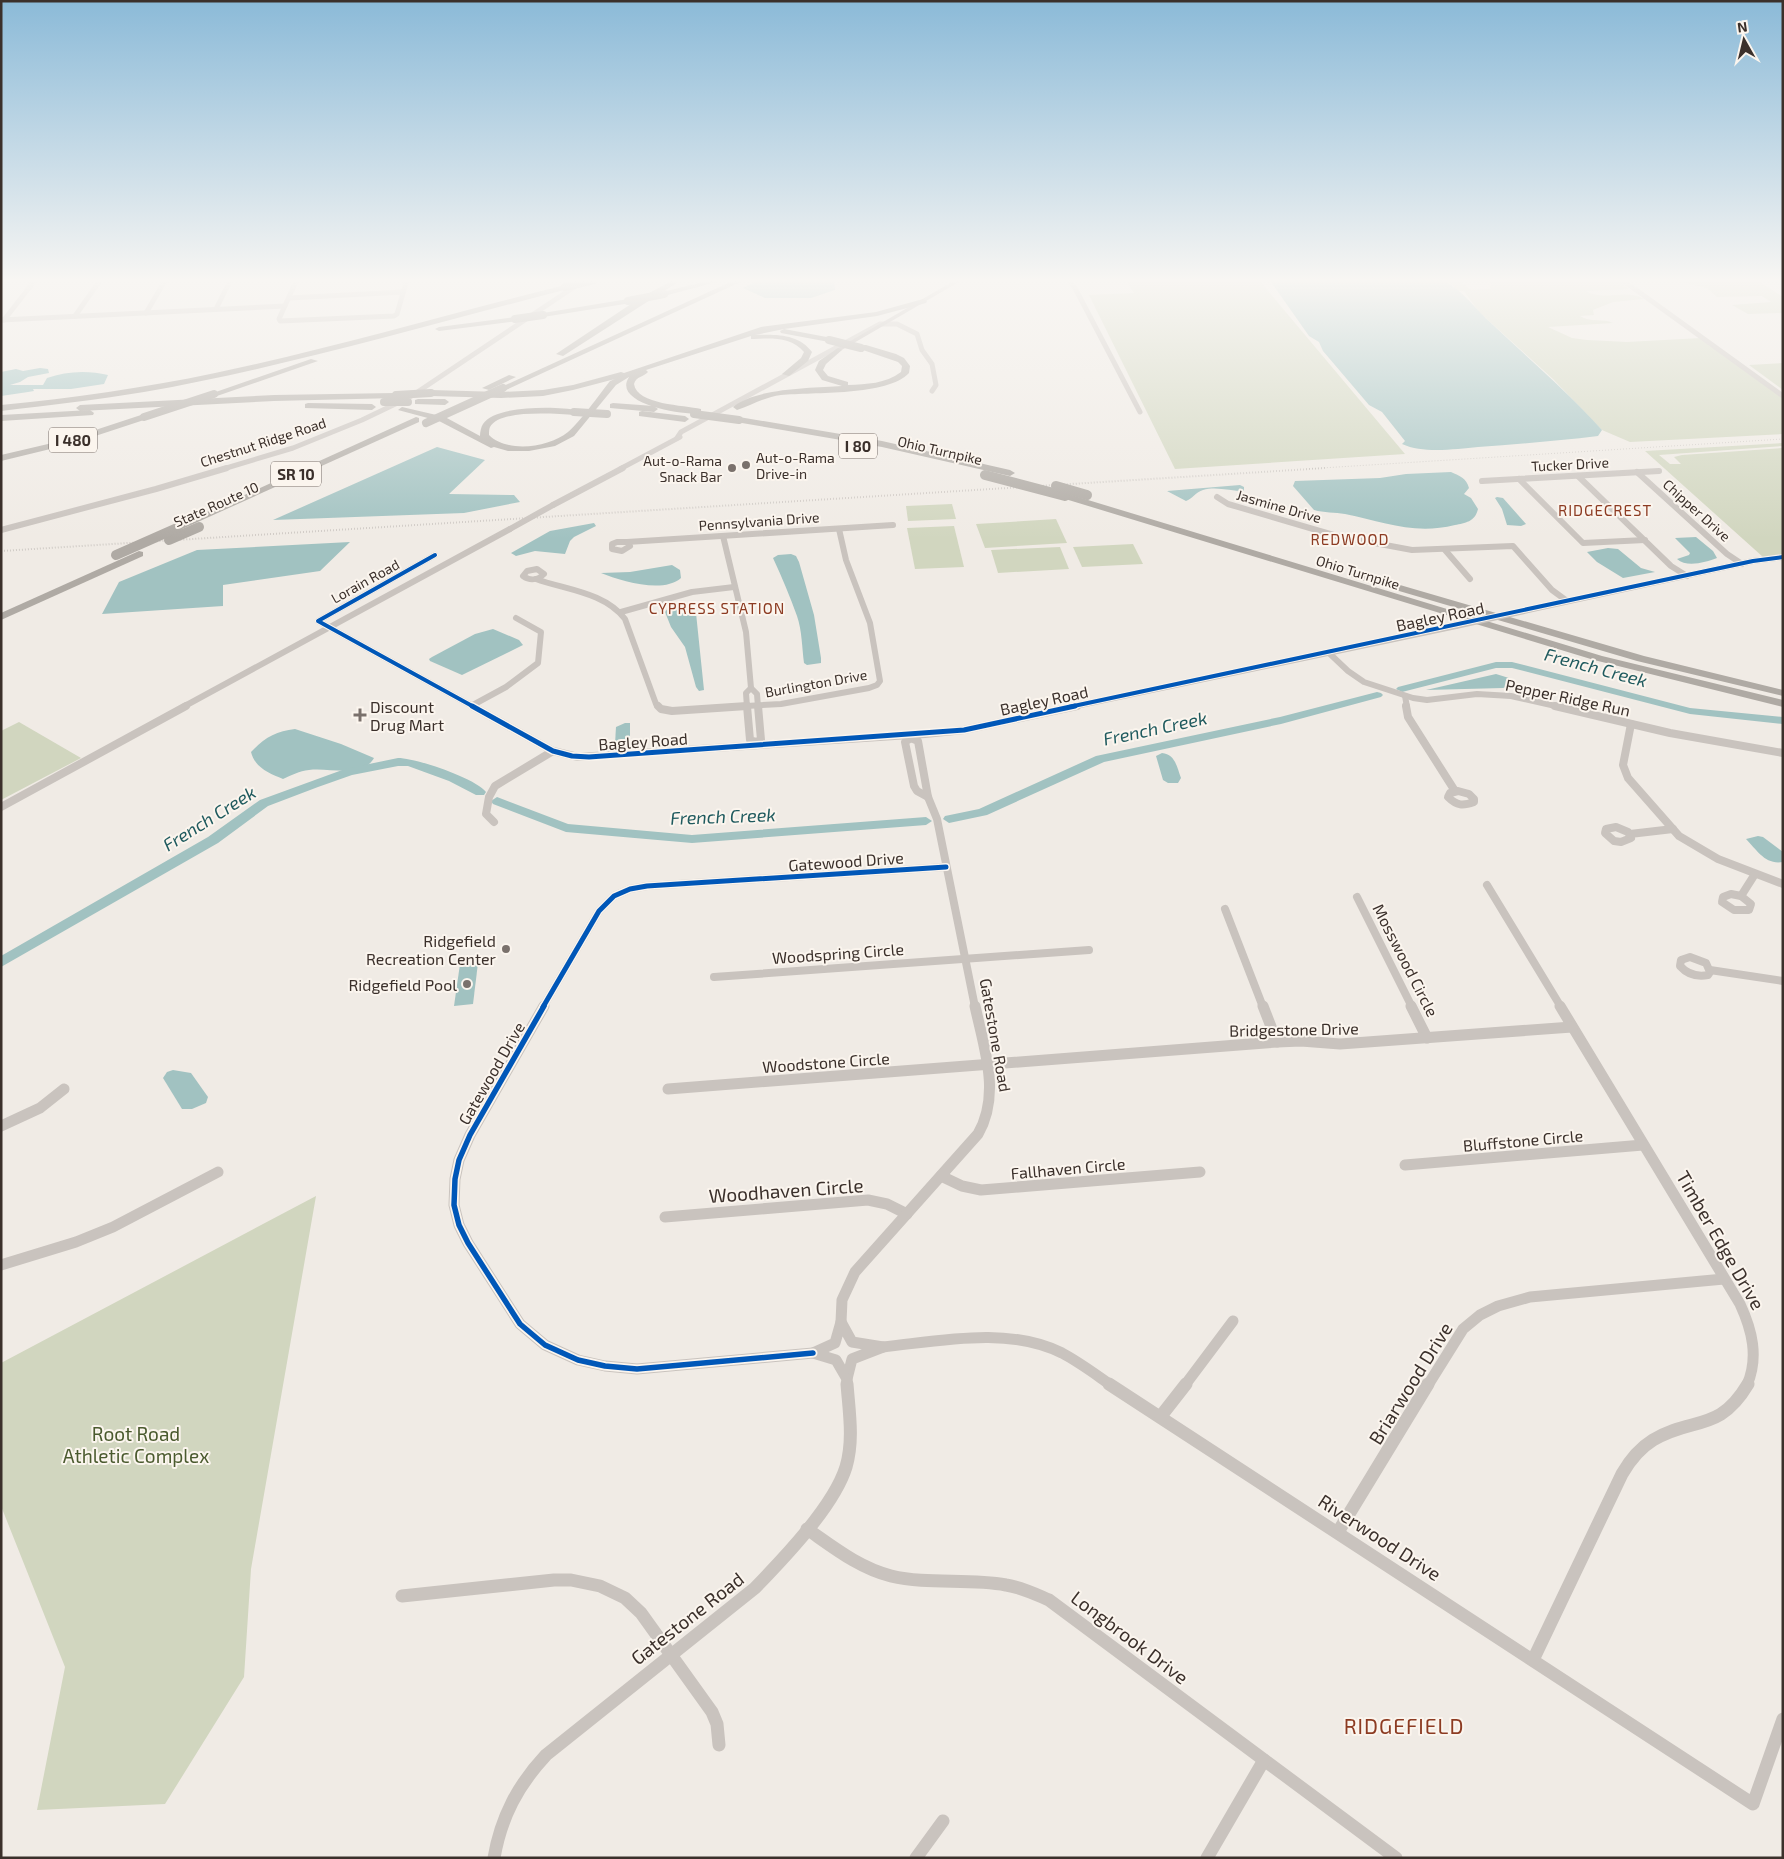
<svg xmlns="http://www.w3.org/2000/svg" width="1784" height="1859" font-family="'Exo 2',sans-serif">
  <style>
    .green { fill: #d1d6bf }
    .water { fill: #a1c2c1 }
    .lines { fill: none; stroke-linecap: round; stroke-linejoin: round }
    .river { fill: #a1c2c1; fill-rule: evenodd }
    .minor-far4 { stroke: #c9c3be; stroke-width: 5 }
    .minor-far3 { stroke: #c9c3be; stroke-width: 6 }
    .minor-far2 { stroke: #c9c3be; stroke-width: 8 }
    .minor-far1 { stroke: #c9c3be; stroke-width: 11 }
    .minor { stroke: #c9c3be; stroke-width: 13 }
    .major { fill: #b8b1ad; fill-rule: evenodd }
    .highway { fill: #afaaa4; fill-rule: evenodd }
    .rail-far1 { stroke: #b1aca8; stroke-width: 1; stroke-dasharray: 0.5 2.5; stroke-linecap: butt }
    .rail { stroke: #b1aca8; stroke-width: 2; stroke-dasharray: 0.5 2.5; stroke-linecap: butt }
    .minor-bridge { stroke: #c9c3be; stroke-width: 6 }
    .highway-bridge-far1 { stroke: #afaaa4; stroke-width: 8 }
    .highway-bridge { stroke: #afaaa4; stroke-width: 10 }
    .cycleway-far2-casing { stroke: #fbf5ee; stroke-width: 6 }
    .cycleway-far1-casing { stroke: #fbf5ee; stroke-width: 8 }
    .cycleway-casing { stroke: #fbf5ee; stroke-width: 9 }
    .cycleway-far2 { stroke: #0057b8; stroke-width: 4 }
    .cycleway-far1 { stroke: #0057b8; stroke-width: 5 }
    .cycleway { stroke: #0057b8; stroke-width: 5.5 }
    .poi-dot { fill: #7a716c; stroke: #fbf5ee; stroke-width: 2 }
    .labels { text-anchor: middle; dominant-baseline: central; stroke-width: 4; stroke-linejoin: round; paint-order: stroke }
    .far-street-label { font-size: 14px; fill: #3b302b; stroke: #fbf5ee }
    .far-poi-label { font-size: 14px; fill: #3b302b; stroke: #fbf5ee; text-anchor: start }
    .shield { fill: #fbf5ee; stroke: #756b66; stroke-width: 1 }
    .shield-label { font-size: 15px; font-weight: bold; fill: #3b302b }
    .far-neighbourhood-label { font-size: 15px; letter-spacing: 1px; fill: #8c3b22; stroke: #fbf5ee }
    .street-label { font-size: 16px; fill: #3b302b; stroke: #fbf5ee }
    .poi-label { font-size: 16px; fill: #3b302b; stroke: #fbf5ee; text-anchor: end }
    .water-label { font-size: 18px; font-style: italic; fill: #1f5a5e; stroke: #fbf5ee }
    .near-street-label { font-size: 19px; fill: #3b302b; stroke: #fbf5ee }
    .near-park-label { font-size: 19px; fill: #4a5a2e; stroke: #fbf5ee }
    .near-neighbourhood-label { font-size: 21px; letter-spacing: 1px; fill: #8c3b22; stroke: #fbf5ee }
  </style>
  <rect width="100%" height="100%" fill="#f0ebe5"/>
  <g class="green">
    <polygon points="1125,279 1258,279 1405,454 1175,469 1089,295 1134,293"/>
    <path d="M1441,279H1457L1471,290L1491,289L1489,286L1492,285L1486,279H1616L1629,289L1586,291C1603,302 1626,288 1644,299L1613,302L1593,310L1594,315L1580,316C1590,323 1603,318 1613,323L1548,327L1572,338L1587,340L1627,342L1701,338L1783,398V434L1630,442L1602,430L1553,379L1479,312L1464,291H1458L1452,284Z"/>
    <polygon points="1682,279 1755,279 1783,297 1783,313 1748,314 1732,305 1771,302 1762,296 1717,297 1707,288 1681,282"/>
    <polygon points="1783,363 1783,390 1749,365"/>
    <polygon points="1783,443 1783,446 1659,455 1670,464 1681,464 1674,457 1682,455 1783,448 1783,555 1763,557 1645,451"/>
    <polygon points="952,504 956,519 908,521 906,506"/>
    <polygon points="1056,519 1067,543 985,548 976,524"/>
    <polygon points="954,526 964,567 915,569 907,528"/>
    <polygon points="1133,544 1143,564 1082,567 1073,547"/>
    <polygon points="1060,547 1069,569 998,573 991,550"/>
    <polygon points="19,722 81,758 1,800 1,731"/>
    <polygon points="316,1196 251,1569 244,1677 165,1804 37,1810 65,1667 1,1506 1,1363"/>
  </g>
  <g class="water">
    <polygon points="761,279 834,279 835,290 811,298 765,298 743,288"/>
    <path d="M1269,279H1441C1461,288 1475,309 1492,324C1529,359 1568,392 1602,430L1598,436C1558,441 1518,444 1478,447C1455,449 1424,454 1402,444L1405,441L1382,412L1369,405L1323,351L1319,342L1309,336Z"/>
    <path d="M40,368L48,369L49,373L28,377L20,382L10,385H43L47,378C66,371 88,370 108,375L104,384L71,389H33L34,391L28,392L1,396V372L16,369L23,371Z"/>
    <polygon points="437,447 485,460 449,494 514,495 520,502 464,513 273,520"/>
    <path d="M1451,472C1460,476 1466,478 1469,488L1464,494L1471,498L1478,509C1475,522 1465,523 1455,525C1414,535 1384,522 1345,514C1335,512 1324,513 1314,510L1293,486L1295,481L1380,478L1406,474Z"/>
    <path d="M1240,485L1244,487V491C1230,491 1216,486 1203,490C1196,492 1192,499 1186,501L1167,491Z"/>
    <polygon points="1497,497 1503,498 1526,524 1521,526 1507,525 1502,509 1495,498"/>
    <polygon points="594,523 596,526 574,537 570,541 565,554 535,551 516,556 511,553 550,531"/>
    <path d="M1696,537L1713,551L1717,558C1706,562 1687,568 1677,559L1689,555L1690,553L1675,538Z"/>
    <polygon points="350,542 320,571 223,585 223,606 102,614 119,582 197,550"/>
    <polygon points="1608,548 1618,549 1641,568 1655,572 1623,578 1597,562 1587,552"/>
    <path d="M791,554L796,556L799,562L814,615L821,658V663L807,665L804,663C802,648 802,630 797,616C790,597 782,577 773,558L778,555Z"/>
    <path d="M672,565L680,570L681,578C663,594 621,581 601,573L630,572Z"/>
    <polygon points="679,604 692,606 696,613 704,690 699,691 696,687 685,647 671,627 665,612 669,607"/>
    <polygon points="493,629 519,640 523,645 462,675 430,661 429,659 432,657 475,634"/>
    <polygon points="1496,674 1509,678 1510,686 1503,688 1426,690"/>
    <polygon points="625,723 630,723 630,744 615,744 616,727"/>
    <path d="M295,729L341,744L374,758C362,779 329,767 309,770C299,771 292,775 283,779C269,773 255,768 251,752C264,738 276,731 295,729Z"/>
    <path d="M1162,753C1175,754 1177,767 1181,778L1178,783H1168L1163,780L1156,756Z"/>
    <path d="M1758,836L1763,837L1783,852V862C1765,865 1757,850 1746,839Z"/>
    <polygon points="478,963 473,1004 454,1006 460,964"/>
    <polygon points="173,1070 191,1073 208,1097 206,1103 192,1109 182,1109 163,1078 167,1072"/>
  </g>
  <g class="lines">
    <g class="river">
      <polygon points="1496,662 1512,662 1690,708 1783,717 1783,724 1690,714 1512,668 1496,668 1402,692 1396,689 1398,687"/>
      <polygon points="1377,692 1381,693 1383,695 1381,697 1281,724 1104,762 987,815 949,823 943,819 945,816 979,809 1096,756 1280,717"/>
      <path d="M398,758C416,758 475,778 486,792L484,795H476L449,781L408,766H398L352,775L318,787L268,806L218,843L1,967V956L208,837L260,800L345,769Z"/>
      <polygon points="497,797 568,824 692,835 926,817 932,821 926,825 692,843 566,832 493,804 491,801"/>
    </g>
    <g class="minor-far4">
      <polyline points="297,279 279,319 280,321 394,316 397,314 407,279"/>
      <polyline points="1068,279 1075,288 1140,412"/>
      <polyline points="1621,279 1783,396"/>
      <polyline points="289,298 403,292"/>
      <polyline points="216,309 231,279"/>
      <polyline points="146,313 166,279"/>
      <polyline points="75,316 101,279"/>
      <polyline points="1,320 285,306"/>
      <polyline points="4,320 36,279"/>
      <polyline points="677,438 681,432 880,324 897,324 917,334 922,350 932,364 936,385 932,391"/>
      <polyline points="223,469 293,448 362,420 410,397 580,283"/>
      <polyline points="620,469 680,437"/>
    </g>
    <g class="minor-far3">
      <polyline points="1637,472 1727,554 1742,564"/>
      <polyline points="1578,476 1671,566 1687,576"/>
      <polyline points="1519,479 1583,543 1645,540"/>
      <polyline points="1482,481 1659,471"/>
      <polyline points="1217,497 1228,504 1337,536 1412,550 1513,546 1552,590 1567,601"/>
      <polyline points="553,505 623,468"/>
      <polyline points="1,530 156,489 227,468"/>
      <polyline points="723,536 746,632 751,688"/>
      <polygon points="617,542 627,542 630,546 622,551 612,549 612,544"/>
      <polyline points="627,542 893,525"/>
      <polyline points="1445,550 1470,579"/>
      <polyline points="435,555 318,621 474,707"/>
      <path d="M537,569L544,574C538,580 530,581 523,576L527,571Z"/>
      <path d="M536,579C566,590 604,592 625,619L656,704L659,707"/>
      <polyline points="621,612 692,592 734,587"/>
      <polyline points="1515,613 1753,561 1783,557"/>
      <polyline points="1329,653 1348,671 1364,682 1413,698 1427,700 1477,694 1511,696 1560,707"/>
      <polyline points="1405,696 1407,707"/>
      <polyline points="471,706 506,687 538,663 541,632 516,618"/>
      <polyline points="183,707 510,529"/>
      <polyline points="728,707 781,704 869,688 877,685 880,681 870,623 846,560 839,529"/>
      <polyline points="747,707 746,693 751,688 757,694 758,707"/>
      <polyline points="1071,707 1456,626"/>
    </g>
    <g class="minor-far2">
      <polyline points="472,706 553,751 578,757 925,734 964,730 1077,706"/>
      <polyline points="658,706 661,709 672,711 747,706"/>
      <polyline points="747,706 750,740 756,742 761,740 758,706"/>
      <polyline points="1406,706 1408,717 1455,791"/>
      <polyline points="1555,706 1670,733 1783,753"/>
      <polyline points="1631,724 1623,765 1628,778 1679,836 1718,859 1783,884"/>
      <polyline points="911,738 905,742 914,786 917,791 928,797"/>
      <polyline points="911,738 918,741 928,797 937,819 975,1007"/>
      <path d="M1458,791L1469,794L1474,799V802C1463,806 1457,806 1448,797L1450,793Z"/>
      <polyline points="1,807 186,706"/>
      <polyline points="494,822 486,814 489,797 495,786 553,751"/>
      <polygon points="1616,827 1628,832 1631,838 1621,842 1614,841 1605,833 1606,829"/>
      <polyline points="1630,834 1673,829"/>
      <polyline points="1487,885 1561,1007"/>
      <polygon points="1731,894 1741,896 1751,904 1749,910 1734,910 1722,902 1723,897"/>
      <polyline points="1741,896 1755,874"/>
      <polyline points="1357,897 1412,1007"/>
      <polyline points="1225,909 1263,1007"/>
      <path d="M1690,957L1706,963L1710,972L1708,975C1697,977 1688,975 1680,966L1681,960Z"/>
      <polyline points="1710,970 1783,981"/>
      <polyline points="714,977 1089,950"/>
      <polyline points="543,1007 599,911 614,896 630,889 647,886 946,867"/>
    </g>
    <g class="minor-far1">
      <polyline points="544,1006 470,1135 459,1160 455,1179 454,1205 459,1225 468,1243 520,1324 545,1345 578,1360 605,1366 637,1369 813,1353"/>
      <polyline points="1263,1006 1277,1042"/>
      <polyline points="1411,1006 1427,1038"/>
      <path d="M1560,1006L1740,1304C1752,1330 1759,1357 1747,1385"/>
      <polyline points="668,1089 1277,1042 1301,1041 1340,1044 1572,1027"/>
      <polyline points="1,1126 40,1108 64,1089"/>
      <polyline points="1405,1165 1643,1145"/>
      <polyline points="941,1176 962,1186 981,1190 1200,1172"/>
      <polyline points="665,1217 868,1200 887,1204 907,1214"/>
      <polyline points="1,1265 76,1242 113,1227 218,1172"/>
      <path d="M841,1322L842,1300L855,1272L978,1134C1001,1094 984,1048 975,1006"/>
      <polygon points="841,1322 852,1342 883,1347 852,1359 847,1379 836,1360 813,1353 835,1343"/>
      <path d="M883,1347C940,1341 1008,1326 1062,1353C1079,1362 1095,1374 1111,1385"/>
      <polyline points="847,1379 847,1385"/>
      <polyline points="1185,1385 1233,1321"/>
      <polyline points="1428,1385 1463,1329 1480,1315 1498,1306 1530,1297 1724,1279"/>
    </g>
    <g class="minor">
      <polyline points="1109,1384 1753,1804 1783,1719"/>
      <polyline points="1161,1416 1186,1384"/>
      <path d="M807,1529C833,1547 859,1568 891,1576C928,1585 968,1578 1006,1585C1021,1587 1035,1594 1049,1600L1396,1858"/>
      <polyline points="1338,1532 1428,1384"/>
      <polyline points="402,1596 554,1580 571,1580 600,1586 625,1598 641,1613 712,1712 717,1724 719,1745"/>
      <path d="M1533,1660L1622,1474C1630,1460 1640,1448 1653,1440C1693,1416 1719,1433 1748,1384"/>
      <path d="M494,1858C501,1817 518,1785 546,1755L755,1588C784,1558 834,1506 846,1467C854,1440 849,1411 847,1384"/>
      <polyline points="916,1858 943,1821"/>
      <polyline points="1207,1858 1264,1760"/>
    </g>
    <polygon class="major" points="957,279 964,279 840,351 835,350"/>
    <g class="highway">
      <polygon points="675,279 684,279 662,292 716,279 728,279 664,296 661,296 661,293 563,356 556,354 640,298"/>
      <polygon points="737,279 747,279 506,390 499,388"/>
      <path d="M565,285L569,287L568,289C427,325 287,367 144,392C97,400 49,405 1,411V405C73,398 144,388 215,373C333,348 448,314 565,285Z"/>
      <polygon points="628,299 631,299 631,303 543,317 539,315 543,313"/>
      <path d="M923,299L927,301L926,303L877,316L784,329L832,338L833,340L829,342L781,333L780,331L784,329L755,335C776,334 799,334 812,352L808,361L789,376L782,374L801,358L804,352C792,337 771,338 754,339H751V336L646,370L648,372C644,377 636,376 634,384C637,405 684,405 701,409V413C685,416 611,404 629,377L616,385L574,436L555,446L529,451H508L494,447L491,448L439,421L398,410L402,407L445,417L480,436C480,432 481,427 483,424C495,405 557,406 577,410V414L574,415C556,414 500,409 490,427C489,429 489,432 489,435C507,453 548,448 568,432C580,422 599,395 610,381L615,379L573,390L543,396L501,398L431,396L427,393L431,390L501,392L543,390L573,385L621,372L624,373L761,327L876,312Z"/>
      <polygon points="515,317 519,319 518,321 439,331 435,329 439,327"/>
      <path d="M860,345H866L896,354L904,358L910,366L909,373C888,396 813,392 781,395C765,397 752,405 737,410L733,407C755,388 812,388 842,386L822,380L815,370L819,361L838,348L842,350L826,364L823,370L828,376L848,382V385C867,384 885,384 901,372L902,366L898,362L860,349Z"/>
      <polygon points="311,359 318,361 217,396 210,394"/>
      <polygon points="509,375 516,377 489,390 482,388"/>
      <polygon points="394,393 398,396 397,398 274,401 80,411 76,408 80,405 274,395"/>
      <polygon points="418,399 445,399 449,402 445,405 415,404 415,400"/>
      <polygon points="308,403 372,404 376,407 372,410 305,408 305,404"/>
      <polygon points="613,403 654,406 658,409 654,412 610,408 610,404"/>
      <polygon points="90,410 94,413 93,415 1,421 1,415"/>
      <polygon points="642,411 685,416 689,419 685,422 639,416 639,412"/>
      <polygon points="144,414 147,415 147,419 71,444 1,461 1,455 65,440"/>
      <polygon points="416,417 419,418 419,422 180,530 177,531 172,528"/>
      <polygon points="739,417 882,441 1010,470 1015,473 1010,476 882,447 736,422 735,420"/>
      <polygon points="1065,493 1602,656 1783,700 1783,707 1594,660 1062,498 1060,496"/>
      <polygon points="139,551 143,552 143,556 1,620 1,613"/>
      <polygon points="1352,571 1644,656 1783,690 1783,696 1637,661 1348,576 1347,574"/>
    </g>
    <polyline class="rail-far1" points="1306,469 1783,439"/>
    <polyline class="rail" points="1,551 1326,468"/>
    <g class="minor-bridge">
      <polyline points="510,529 553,505"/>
      <polyline points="1456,626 1515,613"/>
    </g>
    <g class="highway-bridge-far1">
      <polyline points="565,287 594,280"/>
      <polyline points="628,301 664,294"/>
      <polyline points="515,319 543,315"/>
      <polyline points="829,340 861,348"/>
      <polyline points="396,395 431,393"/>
      <polyline points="384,402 408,402"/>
      <polyline points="574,412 607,414"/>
      <polyline points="694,414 739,420"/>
      <polyline points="144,417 214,394"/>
      <polyline points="426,423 503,388"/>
    </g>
    <g class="highway-bridge">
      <polyline points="985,475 1065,496"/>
      <polyline points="1056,486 1087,495"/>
      <polyline points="169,540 199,527"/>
      <polyline points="116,555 177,528"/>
    </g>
    <g class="cycleway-far2-casing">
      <g id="cycleway-far2">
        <polyline points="435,555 318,621 474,707"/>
        <polyline points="1069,707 1753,561 1783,557"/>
      </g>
    </g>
    <g class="cycleway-far1-casing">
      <g id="cycleway-far1">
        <polyline points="472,706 553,751 572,756 589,757 964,730 1075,706"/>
        <polyline points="543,1007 599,911 614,896 630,889 647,886 946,867"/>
      </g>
    </g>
    <g class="cycleway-casing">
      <polyline id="cycleway" points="544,1006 470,1135 459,1160 455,1179 454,1205 459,1225 468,1243 520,1324 545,1345 578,1360 605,1366 637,1369 813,1353"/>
    </g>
    <use href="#cycleway-far2" class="cycleway-far2"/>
    <use href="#cycleway-far1" class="cycleway-far1"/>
    <use href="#cycleway" class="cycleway"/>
  </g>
  <linearGradient id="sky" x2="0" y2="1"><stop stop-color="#8bbad8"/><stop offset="0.52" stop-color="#f8f6f3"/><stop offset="1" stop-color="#f8f6f3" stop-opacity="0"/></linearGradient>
  <rect width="1784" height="539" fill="url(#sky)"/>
  <g class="poi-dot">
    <circle cx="746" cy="465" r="5"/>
    <circle cx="732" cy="468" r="5"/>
    <path d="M357.5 707.5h5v5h5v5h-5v5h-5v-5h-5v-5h5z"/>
    <circle cx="506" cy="949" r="5"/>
    <circle cx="467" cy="984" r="5"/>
  </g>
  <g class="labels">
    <g class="far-street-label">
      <text transform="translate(263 442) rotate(-18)">Chestnut Ridge Road</text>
      <text transform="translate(940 450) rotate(13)">Ohio Turnpike</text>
      <text transform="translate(1570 464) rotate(-3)">Tucker Drive</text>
      <text transform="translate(216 504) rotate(-24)">State Route 10</text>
      <text transform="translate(1279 506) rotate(16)">Jasmine Drive</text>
      <text transform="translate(1697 510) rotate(42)">Chipper Drive</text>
      <text transform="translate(759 521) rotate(-4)">Pennsylvania Drive</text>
      <text transform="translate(1358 572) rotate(17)">Ohio Turnpike</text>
      <text transform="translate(365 581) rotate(-29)">Lorain Road</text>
      <text transform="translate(816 683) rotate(-10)">Burlington Drive</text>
    </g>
    <g class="far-poi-label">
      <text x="756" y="457">Aut-o-Rama<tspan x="756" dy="16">Drive-in</tspan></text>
      <text x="722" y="460" text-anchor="end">Aut-o-Rama<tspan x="722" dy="16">Snack Bar</tspan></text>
    </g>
    <g class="shield">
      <rect x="49" y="427.5" width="48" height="25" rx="4"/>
      <rect x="839" y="433.5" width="38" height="25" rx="4"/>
      <rect x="271" y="461.5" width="50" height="25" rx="4"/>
    </g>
    <g class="shield-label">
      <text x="73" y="440">I 480</text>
      <text x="858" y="446">I 80</text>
      <text x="296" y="474">SR 10</text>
    </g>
    <g class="far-neighbourhood-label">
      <text x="1605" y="510">RIDGECREST</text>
      <text x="1350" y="539">REDWOOD</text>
      <text x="717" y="608">CYPRESS STATION</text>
    </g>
    <g class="street-label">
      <text transform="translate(1440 616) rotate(-12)">Bagley Road</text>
      <text transform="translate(1568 697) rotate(12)">Pepper Ridge Run</text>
      <text transform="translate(1044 700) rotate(-12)">Bagley Road</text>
      <text transform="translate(643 741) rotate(-4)">Bagley Road</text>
      <text transform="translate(846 861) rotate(-4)">Gatewood Drive</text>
      <text transform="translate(838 953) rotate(-4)">Woodspring Circle</text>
      <text transform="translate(1406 960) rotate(63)">Mosswood Circle</text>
      <text transform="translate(1294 1029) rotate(-1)">Bridgestone Drive</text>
      <text transform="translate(996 1035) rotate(80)">Gatestone Road</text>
      <text transform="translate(826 1062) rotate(-4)">Woodstone Circle</text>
      <text transform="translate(491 1073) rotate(-60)">Gatewood Drive</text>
      <text transform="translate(1523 1140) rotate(-5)">Bluffstone Circle</text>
      <text transform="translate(1068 1168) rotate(-5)">Fallhaven Circle</text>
    </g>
    <g class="poi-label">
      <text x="370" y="706" text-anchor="start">Discount<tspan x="370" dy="18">Drug Mart</tspan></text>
      <text x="496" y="940">Ridgefield<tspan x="496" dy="18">Recreation Center</tspan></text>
      <text x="457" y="984">Ridgefield Pool</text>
    </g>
    <g class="water-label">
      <text transform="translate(1596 667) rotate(15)">French Creek</text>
      <text transform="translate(1155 728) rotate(-12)">French Creek</text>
      <text transform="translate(723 816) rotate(-2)">French Creek</text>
      <text transform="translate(209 818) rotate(-32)">French Creek</text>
    </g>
    <g class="near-street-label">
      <text transform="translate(786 1190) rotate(-4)">Woodhaven Circle</text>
      <text transform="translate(1721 1240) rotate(60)">Timber Edge Drive</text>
      <text transform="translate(1410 1383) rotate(-58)">Briarwood Drive</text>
      <text transform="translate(1380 1537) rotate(33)">Riverwood Drive</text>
      <text transform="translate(687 1618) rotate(-38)">Gatestone Road</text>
      <text transform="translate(1130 1637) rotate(37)">Longbrook Drive</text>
    </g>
    <g class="near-park-label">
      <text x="136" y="1433">Root Road<tspan x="136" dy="22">Athletic Complex</tspan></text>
    </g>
    <g class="near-neighbourhood-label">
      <text x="1404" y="1725">RIDGEFIELD</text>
    </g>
  </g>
  <rect width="1784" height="1859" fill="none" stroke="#3b302b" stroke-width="5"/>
  <g transform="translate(1744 40) rotate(352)" stroke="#fbf5ee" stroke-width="4" paint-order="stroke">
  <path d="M0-4L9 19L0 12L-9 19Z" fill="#3b302b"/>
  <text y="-8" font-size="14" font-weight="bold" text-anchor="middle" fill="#3b302b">N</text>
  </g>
</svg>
